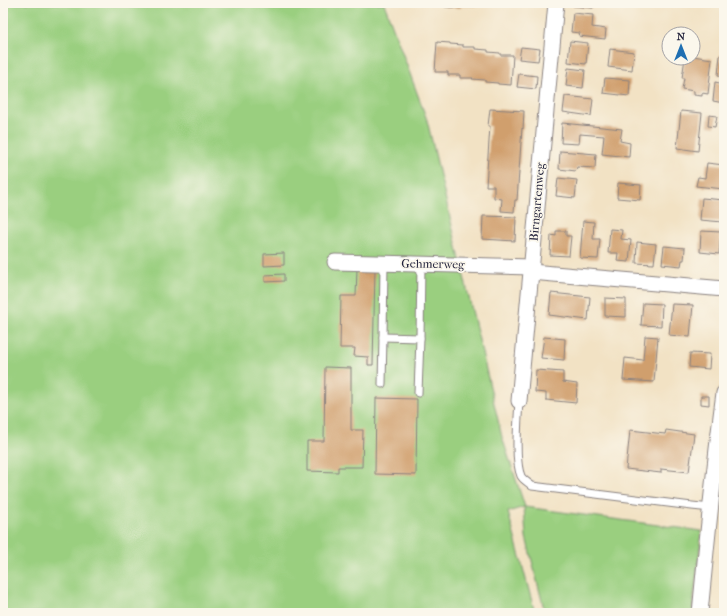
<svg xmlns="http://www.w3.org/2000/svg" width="727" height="616" font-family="'IM FELL French Canon',serif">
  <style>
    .green { fill: #9acf7f; stroke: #5e785d }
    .building { fill: #d09f6d }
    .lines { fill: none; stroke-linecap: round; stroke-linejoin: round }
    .service-casing { stroke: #8a8280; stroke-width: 9 }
    .minor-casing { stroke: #8a8280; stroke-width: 17 }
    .service { stroke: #fff; stroke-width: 7 }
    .minor { stroke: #fff; stroke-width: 15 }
    .labels { text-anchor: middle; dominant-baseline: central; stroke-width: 3.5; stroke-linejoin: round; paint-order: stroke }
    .street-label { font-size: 12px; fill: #22223b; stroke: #fbf7ec }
  </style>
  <rect width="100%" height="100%" fill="#fbf7ec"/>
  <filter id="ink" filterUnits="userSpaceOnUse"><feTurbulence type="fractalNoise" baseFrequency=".025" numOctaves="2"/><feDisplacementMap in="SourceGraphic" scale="8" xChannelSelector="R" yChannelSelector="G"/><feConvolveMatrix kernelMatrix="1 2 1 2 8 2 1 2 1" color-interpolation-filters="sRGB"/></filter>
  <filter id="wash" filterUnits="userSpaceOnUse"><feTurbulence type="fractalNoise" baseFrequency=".012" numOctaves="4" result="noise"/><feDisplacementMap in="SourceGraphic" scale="16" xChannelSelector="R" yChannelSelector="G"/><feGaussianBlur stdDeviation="0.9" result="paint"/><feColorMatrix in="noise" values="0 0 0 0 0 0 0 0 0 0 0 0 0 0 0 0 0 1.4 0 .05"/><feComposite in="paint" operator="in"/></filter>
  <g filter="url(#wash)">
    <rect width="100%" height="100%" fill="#f2e2c4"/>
    <polygon class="green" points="3,3 384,3 427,120 502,437 525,507 702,531 692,613 545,613 526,537 524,507 508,512 535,613 3,613"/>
    <g id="blocks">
      <g class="building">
        <polygon points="445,3 476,3 476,6 461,6 461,8 445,7"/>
        <polygon points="498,3 534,3 534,6 498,4"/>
        <polygon points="574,3 594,3 593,8 573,6"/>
        <polygon points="573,13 593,15 592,27 606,29 605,39 579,36 580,33 571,32"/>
        <polygon points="570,41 588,43 586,64 568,62"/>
        <polygon points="437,42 450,43 450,44 463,45 463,47 475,47 475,49 488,50 488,52 500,53 500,55 513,55 511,85 498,84 498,83 485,82 485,80 472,79 473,78 460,78 460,75 448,75 448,72 435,72"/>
        <polygon points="521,47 540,49 538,61 519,59"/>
        <polygon points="610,49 634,52 632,70 608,67"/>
        <polygon points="720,55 724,56 724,76 718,75"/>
        <polygon points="693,56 712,59 708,94 702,93 702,96 694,95 694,91 682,89 684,78 682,78 685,58 693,58"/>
        <polygon points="568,68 585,70 583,88 566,86"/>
        <polygon points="519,74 537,76 536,89 517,87"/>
        <polygon points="605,78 630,80 629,96 603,93"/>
        <polygon points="715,82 724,84 724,103 713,101"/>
        <polygon points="565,96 593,99 591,116 563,112"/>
        <polygon points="490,109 524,111 523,129 522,128 517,200 515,200 514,212 501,211 502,199 494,198 494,186 486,186 490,126 488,126"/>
        <polygon points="681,111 702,113 698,151 677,148"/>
        <polygon points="709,115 717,116 715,127 708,126"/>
        <polygon points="562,123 622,129 620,141 630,143 629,157 602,154 604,136 580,134 579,144 561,143"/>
        <polygon points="560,151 596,154 595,168 577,167 576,171 559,169"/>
        <polygon points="707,163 724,165 724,189 696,186 698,177 705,178"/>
        <polygon points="558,178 577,180 575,198 556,196"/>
        <polygon points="618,183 641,185 640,200 617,198"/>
        <polygon points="702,198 724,200 723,222 700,220"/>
        <polygon points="483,216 516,217 515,241 482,239"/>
        <polygon points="583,221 594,222 593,239 600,239 598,259 580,258"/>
        <polygon points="610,229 622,230 621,239 631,240 629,262 617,261 618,253 608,253"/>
        <polygon points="556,231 566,231 566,236 571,236 569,256 550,255 551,235 556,236"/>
        <polygon points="701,231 721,232 719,254 700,252"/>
        <polygon points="637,242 656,244 654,264 636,263"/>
        <polygon points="664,246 685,248 684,260 682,260 681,266 662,264"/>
        <polygon points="284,253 284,265 264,266 264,254"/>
        <polygon points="357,269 375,269 373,365 368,365 368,357 354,356 355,348 340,348 341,296 356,296"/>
        <polygon points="284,274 284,281 265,282 265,275"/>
        <polygon points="551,293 590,297 588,320 549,315"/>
        <polygon points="605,298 626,299 626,317 605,316"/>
        <polygon points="643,303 662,304 661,326 641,325"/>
        <polygon points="672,304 693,305 690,337 669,335"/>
        <polygon points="645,336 658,337 654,382 623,380 625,358 643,360"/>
        <polygon points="544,337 565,339 564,360 541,358"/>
        <polygon points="690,353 710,354 709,369 689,367"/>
        <polygon points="325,367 351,368 351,430 363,430 362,467 338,467 338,472 307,471 307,441 324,441"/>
        <polygon points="536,370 563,372 563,382 577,384 576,403 546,400 546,393 535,392"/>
        <polygon points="701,396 709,396 709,405 701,404"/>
        <polygon points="376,398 417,399 416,475 375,474"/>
        <polygon points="630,430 665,434 666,430 694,434 689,472 661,469 661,473 626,469"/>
      </g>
    </g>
  </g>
  <g filter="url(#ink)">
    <use href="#blocks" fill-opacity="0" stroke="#8a8280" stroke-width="1"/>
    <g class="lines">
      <g class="service-casing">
        <g id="service">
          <polyline points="383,337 420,338 418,393"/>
          <polyline points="420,338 421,264"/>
          <polyline points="382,384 383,337 384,263"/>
          <path d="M519,401C518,419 514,460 521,476C523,480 529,483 532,486L692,506L711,508"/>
        </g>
      </g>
      <g class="minor-casing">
        <g id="minor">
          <polyline points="335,262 531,267"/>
          <polyline points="531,272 724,289"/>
          <polyline points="519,401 556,3"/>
          <path d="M700,613C707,540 714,466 724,393"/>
        </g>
      </g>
      <use href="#service" class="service"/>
      <use href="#minor" class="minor"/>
    </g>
  </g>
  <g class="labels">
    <g class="street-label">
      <text transform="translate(537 202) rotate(-85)">Birngartenweg</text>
      <text transform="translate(433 264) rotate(1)">Gehmerweg</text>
    </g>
  </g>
  <rect width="727" height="616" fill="none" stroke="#fbf7ec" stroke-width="16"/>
  <g transform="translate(681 46)"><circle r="19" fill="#fbf7ec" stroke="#a4a2a5"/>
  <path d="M0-3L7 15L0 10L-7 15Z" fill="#1f6fb2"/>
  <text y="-6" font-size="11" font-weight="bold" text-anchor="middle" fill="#22223b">N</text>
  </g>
</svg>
